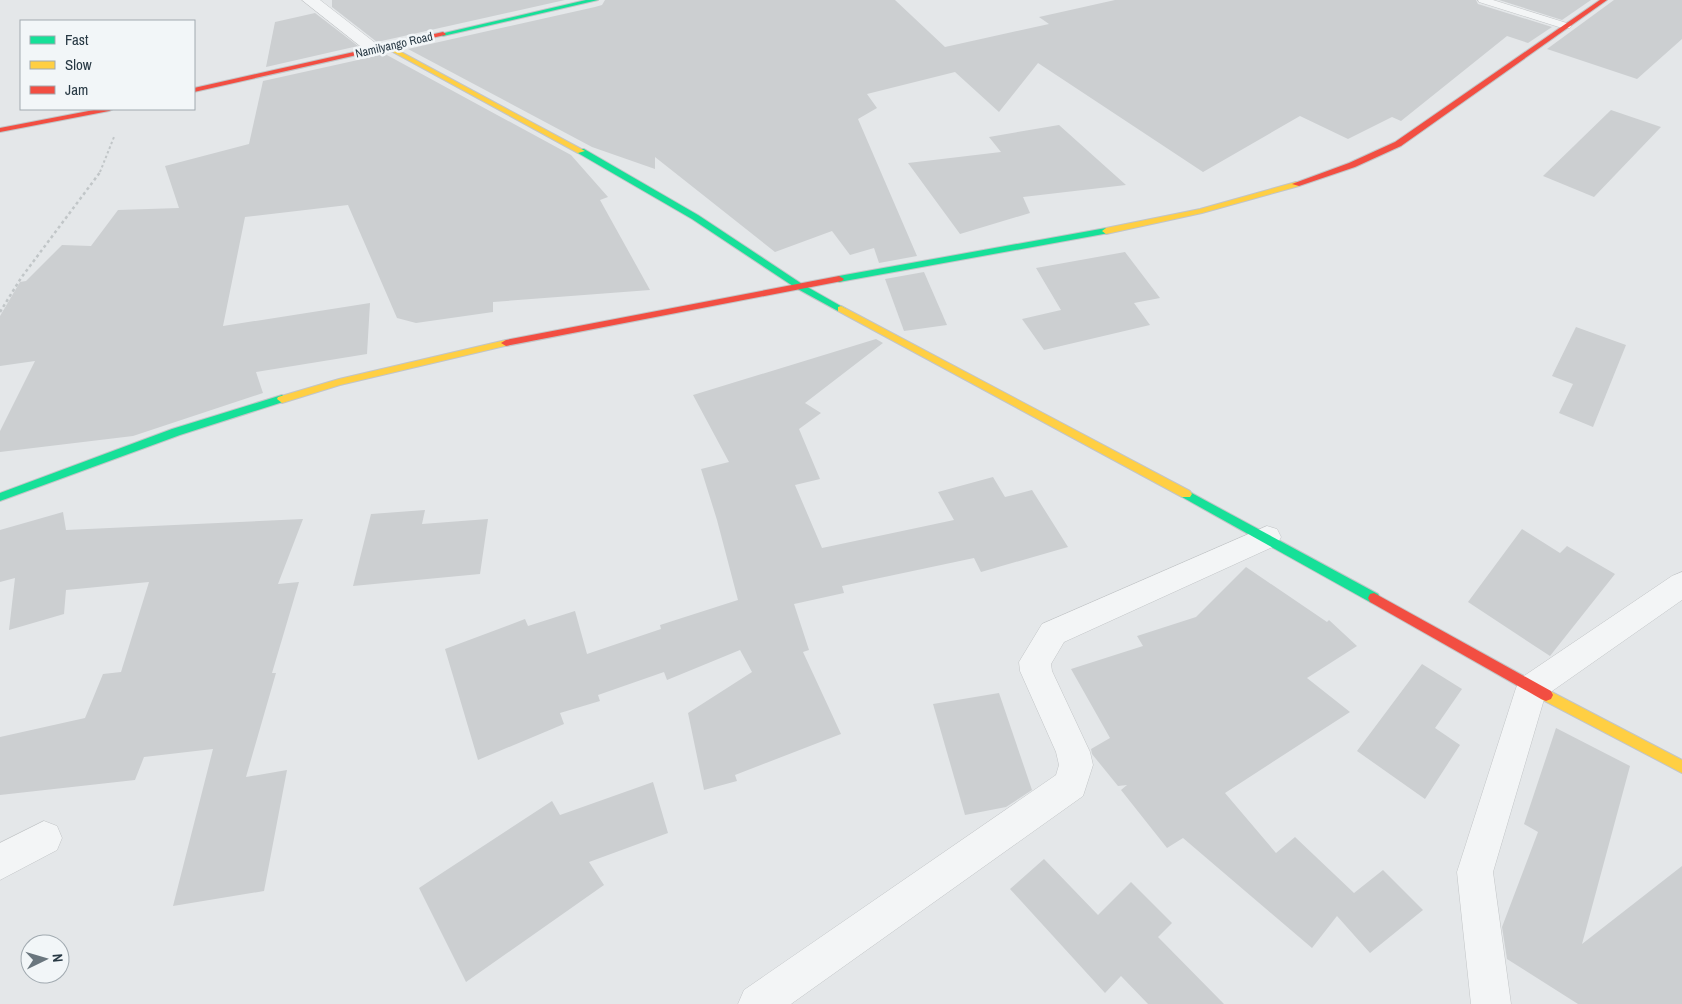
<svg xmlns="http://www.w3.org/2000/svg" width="1682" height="1004" font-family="'Archivo Narrow',sans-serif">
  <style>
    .building { fill: #cccfd1 }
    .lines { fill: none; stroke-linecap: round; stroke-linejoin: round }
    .lane-casing { stroke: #c2c5c7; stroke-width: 1 }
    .street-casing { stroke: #c2c5c7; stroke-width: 1 }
    .fast-casing { stroke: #c2c5c7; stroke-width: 2 }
    .slow-casing { stroke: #c2c5c7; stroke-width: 2 }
    .jam-casing { stroke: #c2c5c7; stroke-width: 2 }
    .path-far1 { stroke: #c1c6c8; stroke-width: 2; stroke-dasharray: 2.5 2.5; stroke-linecap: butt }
    .path { stroke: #c1c6c8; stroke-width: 2.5; stroke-dasharray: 3 3; stroke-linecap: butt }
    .lane { fill: #f3f5f6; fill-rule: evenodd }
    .street { fill: #f3f5f6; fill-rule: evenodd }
    .fast { fill: #16e098; fill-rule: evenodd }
    .slow { fill: #ffcf43; fill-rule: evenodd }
    .jam { fill: #f24e42; fill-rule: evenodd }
    .labels { text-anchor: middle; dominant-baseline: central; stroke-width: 5; stroke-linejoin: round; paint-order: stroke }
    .far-street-label { font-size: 12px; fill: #283944; stroke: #f2f6f8 }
  </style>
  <rect width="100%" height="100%" fill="#e4e7e9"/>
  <g class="building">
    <polygon points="332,0 565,0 377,42 332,7"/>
    <polygon points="605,0 895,0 945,47 1049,24 1039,17 1115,0 1476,0 1478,4 1552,27 1528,43 1507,36 1401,121 1392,117 1348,139 1300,116 1203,172 1038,63 999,112 955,72 867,94 877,108 858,119 917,256 879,263 874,248 850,255 832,231 775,252 655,157 655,169 592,147 408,49 595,7 602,5"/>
    <polygon points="1499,0 1591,0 1562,20"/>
    <polygon points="1614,0 1682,0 1682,39 1637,79 1547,49"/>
    <polygon points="315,13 358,46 266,67 275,22"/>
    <polygon points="385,54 571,155 608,197 600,200 650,290 493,302 493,312 416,323 397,318 348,205 245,217 223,326 370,303 367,354 256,372 263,393 133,436 0,452 0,431 35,361 0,366 0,316 20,282 26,281 62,245 91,246 118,210 179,208 165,166 249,144 263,81"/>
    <polygon points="1611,110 1661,127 1594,197 1543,176"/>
    <polygon points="1059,125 1126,185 1023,197 1030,213 960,234 908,163 1001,152 989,137"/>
    <polygon points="1125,252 1160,298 1134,303 1150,325 1044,350 1022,319 1061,310 1036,268"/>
    <polygon points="924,272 947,325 904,331 885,279"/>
    <polygon points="1576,327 1626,345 1593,427 1559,413 1573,384 1552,376"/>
    <polygon points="876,339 883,343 805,403 821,413 799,429 820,479 795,485 822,548 954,520 938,492 993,477 1005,497 1032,490 1068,547 981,572 974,558 842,586 844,593 794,604 809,650 803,652 841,734 735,775 737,781 704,790 688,713 752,672 740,650 667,680 664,672 598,695 600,701 560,713 564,724 478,760 445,649 525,619 528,626 575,611 587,654 661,629 660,625 738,600 717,520 701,469 729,462 693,395"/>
    <polygon points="425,510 422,524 488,519 480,574 353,586 371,514"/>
    <polygon points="63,512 66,530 303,519 278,584 299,582 272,673 276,673 246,777 287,770 264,891 173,906 213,749 144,757 135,780 0,795 0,737 85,718 103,674 121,672 149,582 66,590 64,614 9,630 15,578 0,582 0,530"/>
    <polygon points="1522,529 1560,553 1567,546 1615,574 1550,656 1468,602"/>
    <polygon points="1246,567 1327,622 1329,620 1357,646 1307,678 1350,712 1225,793 1276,853 1295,837 1354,893 1383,870 1423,910 1370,953 1337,916 1312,948 1183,838 1167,848 1121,790 1127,785 1118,786 1092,754 1091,749 1110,738 1071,669 1143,646 1137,636 1196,617"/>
    <polygon points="1422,664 1462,689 1435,728 1460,745 1425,799 1357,751"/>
    <polygon points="999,693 1032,790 1006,807 965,815 933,704"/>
    <polygon points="1556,728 1630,766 1582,944 1682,866 1682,1004 1578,1004 1507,959 1502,927 1538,832 1524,824"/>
    <polygon points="653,782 668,833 589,862 604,885 466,982 419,888 552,801 560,815"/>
    <polygon points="1044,859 1098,915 1131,882 1172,923 1158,937 1224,1004 1148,1004 1121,976 1105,993 1010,889"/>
  </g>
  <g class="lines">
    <g class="lane-casing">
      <polygon id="lane" points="1478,0 1493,0 1570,24 1571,26 1570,28 1562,28 1479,2"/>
    </g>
    <g class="street-casing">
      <g id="street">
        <polygon points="302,0 320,0 383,49 381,53 369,53"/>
        <polygon points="1267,526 1277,529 1281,537 1277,545 1064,642 1051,664 1052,671 1090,752 1093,765 1083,796 791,1004 738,1004 744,990 1056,775 1059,765 1056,752 1020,671 1019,662 1042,624"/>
        <polygon points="1682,572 1682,600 1545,696 1493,872 1511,1004 1471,1004 1457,872 1516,688 1521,678 1672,576"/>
        <polygon points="44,821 57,826 62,838 57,850 0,880 0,843"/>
      </g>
    </g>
    <g class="fast-casing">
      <g id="fast">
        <polygon points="586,0 598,0 443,36 440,34"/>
        <polygon points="578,149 584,149 698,215 802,284 846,309 844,311 838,311 796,288 692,219 578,153"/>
        <polygon points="1106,228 1110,231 1109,233 839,282 834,279 839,276"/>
        <polygon points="282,395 287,399 286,401 180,435 0,501 0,493 172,429"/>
        <polygon points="1186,490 1378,594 1380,598 1378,602 1374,603 1370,602 1182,497 1180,494 1182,491"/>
      </g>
    </g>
    <g class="slow-casing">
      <g id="slow">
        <polygon points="384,45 388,45 585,151 578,153 384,47"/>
        <polygon points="1296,182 1299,182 1299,186 1202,213 1106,234 1102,231 1106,228 1200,209"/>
        <polygon points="841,306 1190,491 1192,494 1190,497 1182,497 838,311 838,307"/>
        <polygon points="506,340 511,343 509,345 340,385 282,403 277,399 278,397 339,379"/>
        <polygon points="1546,689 1682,760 1682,773 1541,699 1539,695 1541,691"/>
      </g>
    </g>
    <g class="jam-casing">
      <g id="jam">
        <polygon points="1600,0 1607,0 1401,146 1355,167 1299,186 1292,184 1349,163 1395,142"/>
        <polygon points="443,32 446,34 445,35 194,92 194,88"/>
        <polygon points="99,109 113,109 109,111 0,132 0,128"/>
        <polygon points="839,276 844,279 842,281 506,346 501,343 506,340"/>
        <polygon points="1374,593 1551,691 1553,695 1551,699 1546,701 1541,699 1370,602 1368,598 1370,594"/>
      </g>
    </g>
    <polyline class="path-far1" points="100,172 114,137"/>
    <polyline class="path" points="0,312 21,278 101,171"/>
    <use href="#lane" class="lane"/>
    <use href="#street" class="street"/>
    <use href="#fast" class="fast"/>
    <use href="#slow" class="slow"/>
    <use href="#jam" class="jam"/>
  </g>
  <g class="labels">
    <g class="far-street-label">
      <text transform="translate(394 45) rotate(-13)">Namilyango Road</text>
    </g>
  </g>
  <rect x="20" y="20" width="175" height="90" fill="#f2f6f8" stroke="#a1aab0"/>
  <rect x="30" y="36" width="25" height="8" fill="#16e098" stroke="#a1aab0"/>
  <text x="65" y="45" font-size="15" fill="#283944">Fast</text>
  <rect x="30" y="61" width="25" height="8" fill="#ffcf43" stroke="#a1aab0"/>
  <text x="65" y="70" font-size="15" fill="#283944">Slow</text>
  <rect x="30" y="86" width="25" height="8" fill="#f24e42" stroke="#a1aab0"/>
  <text x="65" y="95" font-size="15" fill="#283944">Jam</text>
  <g transform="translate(45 959) rotate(85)"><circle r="24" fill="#f2f6f8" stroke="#a1aab0"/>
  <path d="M0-4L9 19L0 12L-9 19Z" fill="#6a767e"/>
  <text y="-8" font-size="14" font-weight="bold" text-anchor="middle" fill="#283944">N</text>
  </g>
</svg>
